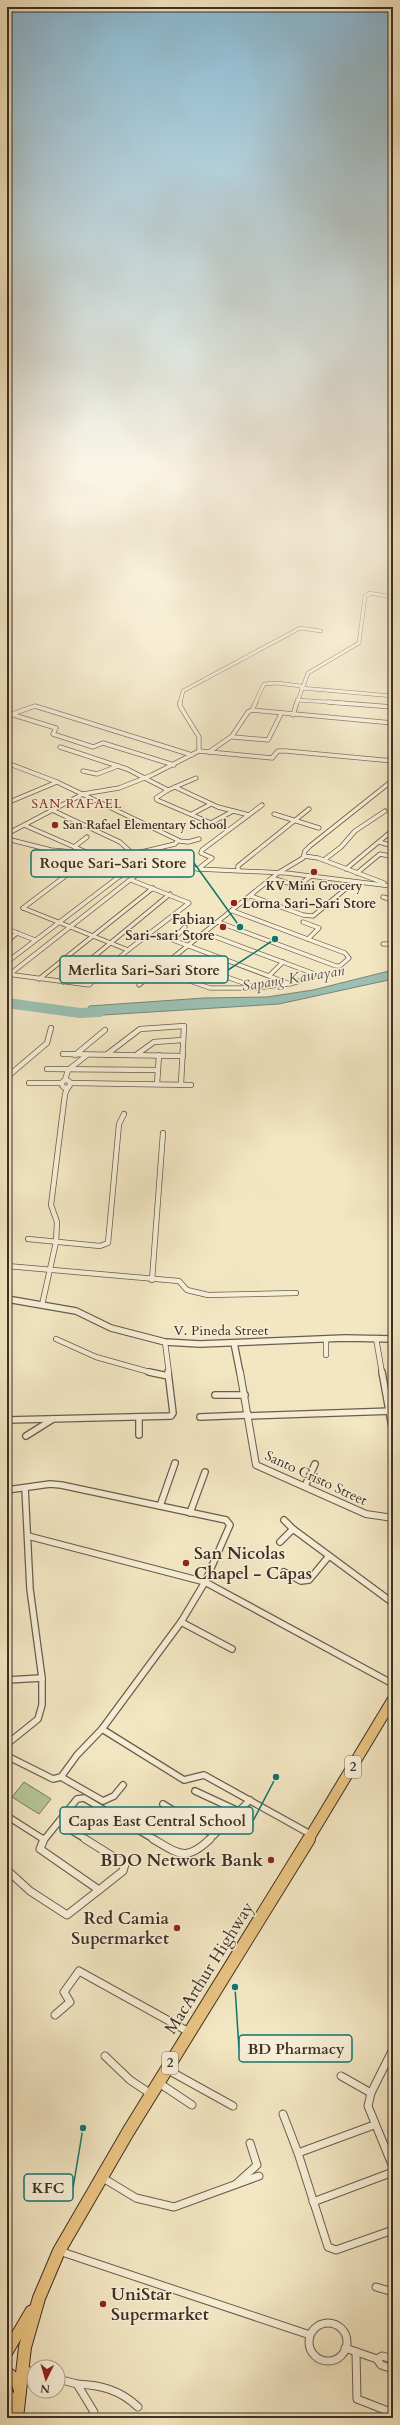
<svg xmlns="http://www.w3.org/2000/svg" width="400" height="2425" font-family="Cardo,serif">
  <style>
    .green { fill: #b6c798; stroke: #7a7b5e }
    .water { fill: #9bc0b3; stroke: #768679 }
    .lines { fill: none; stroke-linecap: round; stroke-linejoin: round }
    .river { stroke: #9bc0b3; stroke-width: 10 }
    .minor-far4-casing { stroke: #6b5d4b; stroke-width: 4 }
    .minor-far3-casing { stroke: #6b5d4b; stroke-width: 5 }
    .minor-far2-casing { stroke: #6b5d4b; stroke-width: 6 }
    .minor-far1-casing { stroke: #6b5d4b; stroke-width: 8 }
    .minor-casing { stroke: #6b5d4b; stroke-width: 9 }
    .tertiary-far1-casing { stroke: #6b5d4b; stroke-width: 8 }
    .tertiary-casing { stroke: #6b5d4b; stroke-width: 8 }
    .primary-casing { stroke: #3e2f23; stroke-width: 13 }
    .trunk-far1-casing { stroke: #3e2f23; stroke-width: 12 }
    .trunk-casing { stroke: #3e2f23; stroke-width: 14 }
    .minor-far4 { stroke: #f7efd8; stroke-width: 3 }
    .minor-far3 { stroke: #f7efd8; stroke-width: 3.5 }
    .minor-far2 { stroke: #f7efd8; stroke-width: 4.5 }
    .minor-far1 { stroke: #f7efd8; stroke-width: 5.5 }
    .minor { stroke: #f7efd8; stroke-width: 7 }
    .tertiary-far1 { stroke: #f7efd8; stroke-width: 5.5 }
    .tertiary { stroke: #f7efd8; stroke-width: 6 }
    .primary { stroke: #eac482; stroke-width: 11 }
    .trunk-far1 { stroke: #eac482; stroke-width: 10 }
    .trunk { stroke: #eac482; stroke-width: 12 }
    .poi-dot { fill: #8f2418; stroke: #f7efd8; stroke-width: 1.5 }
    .labels { text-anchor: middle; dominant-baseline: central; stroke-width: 3; stroke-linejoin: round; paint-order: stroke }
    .far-poi-label { font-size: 12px; font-weight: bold; fill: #3e2f23; stroke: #f7efd8; text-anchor: start }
    .far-quarter-label { font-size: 13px; letter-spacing: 1px; fill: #7a1f14; stroke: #f7efd8 }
    .shield { fill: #f7efd8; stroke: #766959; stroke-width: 1 }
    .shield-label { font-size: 13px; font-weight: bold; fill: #3e2f23 }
    .poi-label { font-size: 14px; font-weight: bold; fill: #3e2f23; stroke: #f7efd8; text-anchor: start }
    .street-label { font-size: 14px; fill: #3e2f23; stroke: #f7efd8 }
    .water-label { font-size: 15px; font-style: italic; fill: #555347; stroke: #f7efd8 }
    .near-poi-label { font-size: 17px; font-weight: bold; fill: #3e2f23; stroke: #f7efd8; text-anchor: start }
    .near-street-label { font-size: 17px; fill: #3e2f23; stroke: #f7efd8 }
    .leader { fill: none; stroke: #0f766e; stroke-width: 1.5 }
    .callout-dot { fill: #0f766e; stroke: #f7efd8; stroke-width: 1.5 }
    .callout { fill: #f7efd8; stroke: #0f766e; stroke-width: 1.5 }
    .callout-label { font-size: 15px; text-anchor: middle; font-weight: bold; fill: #3e2f23 }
  </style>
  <rect width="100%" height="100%" fill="#f3e7c3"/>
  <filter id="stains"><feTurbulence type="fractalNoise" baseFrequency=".005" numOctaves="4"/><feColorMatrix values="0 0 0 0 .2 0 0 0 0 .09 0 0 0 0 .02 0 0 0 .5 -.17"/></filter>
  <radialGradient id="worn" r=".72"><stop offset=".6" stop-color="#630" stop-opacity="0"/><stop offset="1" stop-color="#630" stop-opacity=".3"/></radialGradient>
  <polygon class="green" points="24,1782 51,1799 39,1814 12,1797"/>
  <polygon class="water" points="393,970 393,979 279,1004 87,1016 89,1006 204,998 267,997 313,990"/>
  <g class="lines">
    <polyline class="river" points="7,1003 80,1013 100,1012"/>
    <g class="minor-far4-casing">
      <g id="minor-far4">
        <polyline points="364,466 360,470 393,476"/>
        <polyline points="7,472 22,466"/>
        <polyline points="369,593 393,597"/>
        <polyline points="301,688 393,696"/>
        <polyline points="297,700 342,703"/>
        <polyline points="180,703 183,691 300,628 321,631"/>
        <polyline points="255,703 264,684 277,683 301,686"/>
        <polyline points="297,703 308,673 359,643 365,596 370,594"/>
      </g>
    </g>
    <g class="minor-far3-casing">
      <g id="minor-far3">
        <polyline points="328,702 393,707"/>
        <polyline points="252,710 256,702"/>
        <polyline points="7,713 56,728 53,734 93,747 103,743 174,765"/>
        <polyline points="12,714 35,706 192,755"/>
        <polyline points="293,715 297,702"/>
        <polyline points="233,737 268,740 281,714"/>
        <polyline points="60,747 127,769 168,790 196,778"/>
        <polyline points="199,751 272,758 278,751 286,751 393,761"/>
        <polyline points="209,752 232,736 248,712 252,710 393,723"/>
        <polyline points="7,763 57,782"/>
        <polyline points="83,771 97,774 118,766"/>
        <polyline points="175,787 218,807 249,815"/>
        <polyline points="168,790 156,798 157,800 211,823 233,811"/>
        <polyline points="7,803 57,782 178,840 175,844 133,854 130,857"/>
        <polyline points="52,810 120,842 133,854"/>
        <polyline points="192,814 211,804"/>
        <polyline points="274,814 319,828"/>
        <polyline points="24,825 86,852"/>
        <polyline points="7,834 83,794 119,788 152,775 199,751 199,737 180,706 180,702"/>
        <polyline points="7,839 51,850 130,857 198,869 286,873 391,886"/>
        <polyline points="179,841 188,842 199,839"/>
        <polyline points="379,842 393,846"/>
        <polyline points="74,847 87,837"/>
        <polyline points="304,856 318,858 384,883"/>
        <polyline points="324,860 341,847 355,831 385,811"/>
        <polyline points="198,869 212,858 201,853 202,850 262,805"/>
        <polyline points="346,869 393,830"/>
        <polyline points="238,870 238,866 309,809"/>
        <polyline points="357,873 380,854 390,856"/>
        <polyline points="272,878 298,886 311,876"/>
        <polyline points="251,896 303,915 313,916 354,882"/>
        <polyline points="383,897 393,900"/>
        <polyline points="23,908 84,862 120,876"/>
        <polyline points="23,908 128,950"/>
        <polyline points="218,922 336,966 340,966 349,958 345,953 233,911"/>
        <polyline points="303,922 319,928 308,939"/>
        <polyline points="185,927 173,940 290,984 312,977 312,973 205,933"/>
        <polyline points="7,929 35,940"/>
        <polyline points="7,941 17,933"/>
        <polyline points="383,944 393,944"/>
        <polyline points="173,958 252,986"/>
        <polyline points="7,962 120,876"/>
        <polyline points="158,970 210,988 256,988 288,984"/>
        <polyline points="7,974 89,985 128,950 189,903 131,880"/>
        <polyline points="10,974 154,861"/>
        <polyline points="269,976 283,962"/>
        <polyline points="39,979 153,888"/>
        <polyline points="63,982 170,894"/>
        <polyline points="139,985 278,873 303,858 305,851 310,846 393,780"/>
      </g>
    </g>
    <g class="minor-far2-casing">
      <g id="minor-far2">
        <polyline points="63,1054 183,1056"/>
        <polyline points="75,1055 105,1030"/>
        <polyline points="106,1055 140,1029 184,1026 181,1084"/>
        <polyline points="136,1055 154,1042 183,1040"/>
        <polyline points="47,1069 158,1070"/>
        <polyline points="7,1077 47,1043 51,1028"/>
        <circle cx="66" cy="1084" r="4"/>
        <polyline points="65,1080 68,1070 87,1055"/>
        <polyline points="29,1083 61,1083"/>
        <polyline points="71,1083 191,1085"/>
        <polyline points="157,1084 159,1055"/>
        <polyline points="28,1239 100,1246 108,1243 119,1124 124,1114"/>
        <polyline points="7,1266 179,1281 187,1290 208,1295 296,1293"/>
        <polyline points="152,1280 163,1133"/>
        <polyline points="42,1305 56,1242 57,1222 51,1205 65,1094 68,1087"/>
        <polyline points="376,1338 382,1373"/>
        <polyline points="56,1339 96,1357 153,1373"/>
        <polyline points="326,1339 326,1355"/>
        <polyline points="165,1342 169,1373"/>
      </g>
    </g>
    <g class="minor-far1-casing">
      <g id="minor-far1">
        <polyline points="149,1372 168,1376"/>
        <polyline points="382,1372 393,1433"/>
        <polyline points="215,1395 245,1395"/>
        <polyline points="249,1416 393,1411"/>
        <polyline points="200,1417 249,1415"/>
        <polyline points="139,1418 139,1435"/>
        <polyline points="7,1420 171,1416 173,1413 168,1372"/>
        <polyline points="26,1436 53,1419"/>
        <polyline points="305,1486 315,1464"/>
        <polyline points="7,1490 50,1484 61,1485 226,1520 230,1525 205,1582 181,1622 102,1729 77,1755 61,1777 53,1779 7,1756"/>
        <polyline points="160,1506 175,1463"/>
        <polyline points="190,1513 205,1472"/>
        <polyline points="284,1520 293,1529"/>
        <polyline points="28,1536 205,1582 393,1684"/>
        <polyline points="280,1542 293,1529 393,1603"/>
        <polyline points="284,1572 301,1581 309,1580 329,1556"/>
        <polyline points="181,1622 232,1649"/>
        <polyline points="7,1680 42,1678"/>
        <polyline points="102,1729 184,1780 204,1775 312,1835"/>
        <polyline points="7,1744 38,1719 42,1705 42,1678 30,1589 25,1488"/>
        <polyline points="61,1777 103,1801 114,1796 123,1785"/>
        <polyline points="195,1791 236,1810"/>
        <polyline points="163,1804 214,1835"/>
        <polyline points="7,1816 43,1839"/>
        <polyline points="59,1823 87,1840"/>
        <polyline points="44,1840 77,1799 84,1798 155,1840"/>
        <polyline points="209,1840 250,1800"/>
      </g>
    </g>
    <g class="minor-casing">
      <g id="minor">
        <polyline points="44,1839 40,1849 99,1890 123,1871 125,1864 85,1839"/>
        <path d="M153,1839C179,1854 186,1862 210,1839"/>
        <polyline points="7,1870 30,1891 67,1915 99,1890"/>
        <polyline points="55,2015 70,2002 64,1992 79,1971 189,2032"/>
        <polyline points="393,2049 371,2093 368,2106 393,2167"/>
        <polyline points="105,2056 130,2080 151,2094"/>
        <polyline points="168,2070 233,2106"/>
        <polyline points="341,2076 371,2093"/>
        <polyline points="159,2083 192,2105"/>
        <polyline points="283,2114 298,2153 328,2247 336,2250 393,2230"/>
        <polyline points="298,2153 374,2125"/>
        <polyline points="103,2178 136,2198 174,2207 259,2176"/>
        <polyline points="236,2184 257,2165 250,2143"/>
        <polyline points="313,2202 393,2172"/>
        <polyline points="59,2251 310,2335"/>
        <polyline points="376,2287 393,2292"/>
        <circle cx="328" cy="2342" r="19"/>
        <polyline points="345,2348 377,2359 381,2365 393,2369"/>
        <polyline points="356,2352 357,2399 393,2413"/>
        <polyline points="377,2359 382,2356 393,2359"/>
        <polyline points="24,2370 34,2372"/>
        <polyline points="58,2379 77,2384 94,2412"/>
        <path d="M77,2384C101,2385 120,2390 138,2407"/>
      </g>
    </g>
    <g class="tertiary-far1-casing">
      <g id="tertiary-far1">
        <polyline points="7,1299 76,1311 111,1328 165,1342 200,1344 345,1338 393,1339"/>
        <polyline points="234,1343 240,1373"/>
      </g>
    </g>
    <g class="tertiary-casing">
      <polyline id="tertiary" points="240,1372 256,1465 366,1514 393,1518"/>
    </g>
    <g class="primary-casing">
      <polyline id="primary" points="7,2352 31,2311"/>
    </g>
    <g class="trunk-far1-casing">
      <polyline id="trunk-far1" points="308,1840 393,1699"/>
    </g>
    <g class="trunk-casing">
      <g id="trunk">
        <polyline points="7,2373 16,2380 19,2387"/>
        <polyline points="7,2394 17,2410"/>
        <polyline points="17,2418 25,2347 39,2298 59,2251 128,2132 309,1839"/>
      </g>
    </g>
    <use href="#minor-far4" class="minor-far4"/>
    <use href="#minor-far3" class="minor-far3"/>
    <use href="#minor-far2" class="minor-far2"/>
    <use href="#minor-far1" class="minor-far1"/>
    <use href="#minor" class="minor"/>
    <use href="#tertiary-far1" class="tertiary-far1"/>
    <use href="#tertiary" class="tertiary"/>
    <use href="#primary" class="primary"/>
    <use href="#trunk-far1" class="trunk-far1"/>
    <use href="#trunk" class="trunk"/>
  </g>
  <linearGradient id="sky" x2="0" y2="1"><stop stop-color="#89b9d3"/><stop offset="0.58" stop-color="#faf4e4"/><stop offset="1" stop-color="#faf4e4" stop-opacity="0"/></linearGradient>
  <rect width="400" height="805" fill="url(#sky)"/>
  <g class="poi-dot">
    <circle cx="55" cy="825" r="4"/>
    <circle cx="314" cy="872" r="4"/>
    <circle cx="234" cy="903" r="4"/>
    <circle cx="223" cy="927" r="4"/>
    <circle cx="186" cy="1563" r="4"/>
    <circle cx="271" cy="1860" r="4"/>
    <circle cx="177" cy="1928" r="4"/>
    <circle cx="103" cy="2304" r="4"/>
  </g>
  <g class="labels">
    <g class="far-poi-label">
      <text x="63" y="825">San Rafael Elementary School</text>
      <text x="314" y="886" text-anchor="middle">KV Mini Grocery</text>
    </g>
    <g class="far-quarter-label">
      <text x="77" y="804">SAN RAFAEL</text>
    </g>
    <g class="shield">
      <rect x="345" y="1756" width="16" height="22" rx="3"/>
      <rect x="162" y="2052" width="16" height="22" rx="3"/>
    </g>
    <g class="shield-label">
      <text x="353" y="1767">2</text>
      <text x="170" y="2063">2</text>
    </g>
    <g class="poi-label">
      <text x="242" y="903">Lorna Sari-Sari Store</text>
      <text x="215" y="919" text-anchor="end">Fabian<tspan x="215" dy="16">Sari-sari Store</tspan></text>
    </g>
    <g class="street-label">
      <text x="221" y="1330">V. Pineda Street</text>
      <text transform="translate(316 1478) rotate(25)">Santo Cristo Street</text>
    </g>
    <g class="water-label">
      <text transform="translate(293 978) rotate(-9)">Sapang Kawayan</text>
    </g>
    <g class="near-poi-label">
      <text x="194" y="1553">San Nicolas<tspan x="194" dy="20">Chapel - Capas</tspan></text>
      <text x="263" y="1860" text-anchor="end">BDO Network Bank</text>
      <text x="169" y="1918" text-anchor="end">Red Camia<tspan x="169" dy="20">Supermarket</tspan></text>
      <text x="111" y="2294">UniStar<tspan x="111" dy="20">Supermarket</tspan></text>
    </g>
    <g class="near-street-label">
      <text transform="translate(209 1968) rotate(-58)">MacArthur Highway</text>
    </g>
  </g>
  <path class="leader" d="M240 927L194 863M275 939L228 970M276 1777L253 1821M235 1987L239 2049M83 2128L73 2188"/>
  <g class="callout-dot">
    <circle cx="240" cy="927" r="4"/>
    <circle cx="275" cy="939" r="4"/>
    <circle cx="276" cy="1777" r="4"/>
    <circle cx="235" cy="1987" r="4"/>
    <circle cx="83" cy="2128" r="4"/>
  </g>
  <g class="callout">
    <rect x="31" y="850" width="163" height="27" rx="4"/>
    <rect x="60" y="956" width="168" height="27" rx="4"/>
    <rect x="60" y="1807" width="193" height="27" rx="4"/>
    <rect x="239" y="2035" width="113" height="27" rx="4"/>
    <rect x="24" y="2174" width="49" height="27" rx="4"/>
  </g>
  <g class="callout-label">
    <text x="113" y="868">Roque Sari-Sari Store</text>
    <text x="144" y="975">Merlita Sari-Sari Store</text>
    <text x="157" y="1826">Capas East Central School</text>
    <text x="296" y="2054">BD Pharmacy</text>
    <text x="48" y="2193">KFC</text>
  </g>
  <rect width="400" height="2425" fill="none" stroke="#f3e7c3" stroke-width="24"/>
  <rect x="8" y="8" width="384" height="2409" fill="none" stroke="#3e2f23" stroke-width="2"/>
  <rect x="12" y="12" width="376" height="2401" fill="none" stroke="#3e2f23"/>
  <g transform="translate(46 2379) rotate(185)"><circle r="19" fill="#f7efd8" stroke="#ada290"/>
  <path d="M0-3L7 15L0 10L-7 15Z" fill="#8f2418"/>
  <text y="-6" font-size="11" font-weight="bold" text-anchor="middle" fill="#3e2f23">N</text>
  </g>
  <rect width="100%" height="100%" filter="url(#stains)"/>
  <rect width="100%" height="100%" fill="url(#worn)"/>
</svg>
